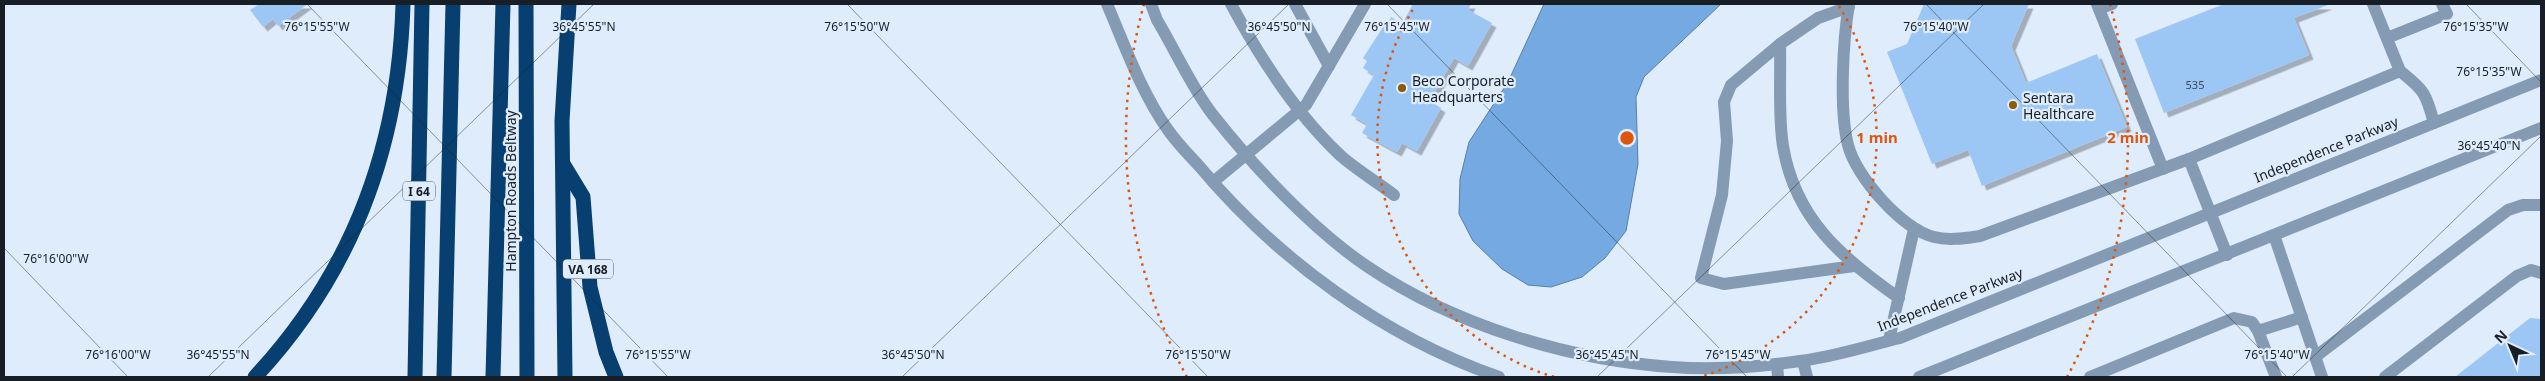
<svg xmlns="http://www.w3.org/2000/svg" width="2545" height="381" font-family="'Noto Sans',sans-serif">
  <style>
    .water { fill: #75a9e2; stroke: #597fa9 }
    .building { fill: #9cc7f5; filter: url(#shadow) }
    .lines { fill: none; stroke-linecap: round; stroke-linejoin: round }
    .minor { stroke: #849bb3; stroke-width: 12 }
    .highway { stroke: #073f70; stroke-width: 15 }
    .ticks { fill: none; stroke: #181e25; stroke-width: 1; stroke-opacity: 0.45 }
    .ring { fill: none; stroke: #de560d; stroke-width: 2.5; stroke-dasharray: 2.5 5 }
    .poi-dot { fill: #8d5a06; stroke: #deecfc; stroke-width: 2 }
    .labels { text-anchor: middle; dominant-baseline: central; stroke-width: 4.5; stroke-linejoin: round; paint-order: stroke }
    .number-label { font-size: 11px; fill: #394859 }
    .shield { fill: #deecfc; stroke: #535c66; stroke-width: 1 }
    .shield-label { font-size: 12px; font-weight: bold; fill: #181e25 }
    .poi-label { font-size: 14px; fill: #181e25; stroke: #deecfc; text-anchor: start }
    .street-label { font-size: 14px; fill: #181e25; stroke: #deecfc }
    .ticks-label { font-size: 12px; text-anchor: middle; fill: #181e25; stroke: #deecfc; stroke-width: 4.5; stroke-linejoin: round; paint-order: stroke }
    .centre { fill: #de560d; stroke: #deecfc; stroke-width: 2.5 }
    .ring-label { font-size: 15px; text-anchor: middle; font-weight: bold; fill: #de560d; stroke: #deecfc; stroke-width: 4.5; stroke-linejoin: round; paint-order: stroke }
  </style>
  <defs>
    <filter id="shadow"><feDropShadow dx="4.5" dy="4.5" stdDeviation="0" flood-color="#0004"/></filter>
  </defs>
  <rect width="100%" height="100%" fill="#deecfc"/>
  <polygon class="water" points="1544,4 1721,4 1644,77 1636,97 1638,164 1626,231 1605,258 1582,277 1551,287 1528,285 1502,269 1473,241 1459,214 1460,179 1469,142 1508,82"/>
  <g class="building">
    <polygon points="259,4 308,4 278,26 273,19 263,27 250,10"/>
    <polygon points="1413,4 1471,4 1468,10 1492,23 1468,66 1454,58 1430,101 1441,108 1417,151 1402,143 1397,152 1362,133 1367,124 1351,115 1374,75 1363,68 1367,61 1363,58 1385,24 1387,25 1391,17 1402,24"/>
    <polygon points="1924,4 2029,4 2011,46 2026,83 2097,54 2127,127 1982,186 1968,150 1932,164 1887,52 1907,44"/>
    <polygon points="2224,4 2328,5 2294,18 2309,55 2164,113 2135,39"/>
    <polygon points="2530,318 2541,319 2541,377 2455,377"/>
  </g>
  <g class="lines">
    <g class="minor">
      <path d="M1107,4C1125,46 1141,92 1168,130C1177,143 1189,155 1200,167C1278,260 1384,337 1499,377"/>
      <path d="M1151,4L1157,20C1174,48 1193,90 1213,115C1254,167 1313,230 1368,267C1454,325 1569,360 1672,367C1714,370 1759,367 1800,361C1834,357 1867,346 1900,338L2541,80"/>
      <path d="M1231,4C1260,58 1296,114 1341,156C1357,170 1377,182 1394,195"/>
      <polyline points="1295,4 1329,66"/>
      <path d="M1849,4C1843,40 1839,110 1848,145C1856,177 1902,229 1934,237C1949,241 1966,238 1980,236L2189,159L2400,71L2373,4"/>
      <polyline points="2097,4 2163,169"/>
      <polyline points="1849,7 1818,18 1780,44 1731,85 1724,102 1727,141 1722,195 1701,278 1724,284 1854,266"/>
      <polyline points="2099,9 2112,4"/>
      <polyline points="2387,38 2447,14 2442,4"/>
      <path d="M1780,44C1781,75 1778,116 1783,146C1795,219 1842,258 1899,298"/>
      <path d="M2400,71C2424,90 2426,93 2434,123"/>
      <polyline points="2189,159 2227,255"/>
      <polyline points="1213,182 1306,105 1365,4"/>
      <polyline points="2274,235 2322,377"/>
      <polyline points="2258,331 2302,317"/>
      <polyline points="1889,340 1914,229"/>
      <polyline points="2315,357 2508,210 2523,205 2541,205"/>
      <polyline points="1803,361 1807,377"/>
      <polyline points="1777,364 1778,377"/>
      <polyline points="1919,377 2541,128"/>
      <polyline points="2090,377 2234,318 2252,322 2258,331 2276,377"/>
      <polyline points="2385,377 2517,276 2531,270 2541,273"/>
    </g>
    <g class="highway">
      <polyline points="526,4 527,377"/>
      <polyline points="563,164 583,197 590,287 606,352 616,377"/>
      <path d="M255,377C353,272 399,146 403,4"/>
      <polyline points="415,377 422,4"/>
      <polyline points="444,377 453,4"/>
      <polyline points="493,377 503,4"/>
      <polyline points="565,377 562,121 569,4"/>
    </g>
  </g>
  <path class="ticks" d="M307,4L668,377M847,4L1208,377M1387,4L1747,377M1926,4L2287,377M2466,4L2541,82M4,248L128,377M208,377L594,4M902,377L1289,4M1597,377L1984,4M2292,377L2541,136"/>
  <g class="ring">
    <path d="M1554 377A250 250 0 0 1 1415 6M1839 6A250 250 0 0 1 1700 377"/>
    <path d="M1187 377A501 501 0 0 1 1144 4M2110 4A501 501 0 0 1 2067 377"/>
  </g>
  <g class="poi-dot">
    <circle cx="1402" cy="88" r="5"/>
    <circle cx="2013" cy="105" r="5"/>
  </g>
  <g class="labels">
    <g class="number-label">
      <text x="2195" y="84">535</text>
    </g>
    <g class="shield">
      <rect x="403" y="181.5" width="32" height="19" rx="4"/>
      <rect x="563" y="259.5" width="50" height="19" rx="4"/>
    </g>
    <g class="shield-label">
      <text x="419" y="191">I 64</text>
      <text x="588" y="269">VA 168</text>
    </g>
    <g class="poi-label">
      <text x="1412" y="80">Beco Corporate<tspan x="1412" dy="16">Headquarters</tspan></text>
      <text x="2023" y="97">Sentara<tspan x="2023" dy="16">Healthcare</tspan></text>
    </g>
    <g class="street-label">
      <text transform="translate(2326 149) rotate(-22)">Independence Parkway</text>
      <text transform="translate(510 191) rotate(-90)">Hampton Roads Beltway</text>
      <text transform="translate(1950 299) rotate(-21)">Independence Parkway</text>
    </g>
  </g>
  <g class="ticks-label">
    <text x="584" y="31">36°45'55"N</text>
    <text x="1279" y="31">36°45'50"N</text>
    <text x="317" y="31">76°15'55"W</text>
    <text x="857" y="31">76°15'50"W</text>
    <text x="1397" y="31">76°15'45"W</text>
    <text x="1936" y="31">76°15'40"W</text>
    <text x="2476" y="31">76°15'35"W</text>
    <text x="2489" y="76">76°15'35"W</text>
    <text x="2489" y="150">36°45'40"N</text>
    <text x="56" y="263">76°16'00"W</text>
    <text x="118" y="359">76°16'00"W</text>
    <text x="658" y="359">76°15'55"W</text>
    <text x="1198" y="359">76°15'50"W</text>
    <text x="1738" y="359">76°15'45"W</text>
    <text x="2277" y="359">76°15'40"W</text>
    <text x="218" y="359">36°45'55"N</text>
    <text x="913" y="359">36°45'50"N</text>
    <text x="1607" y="359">36°45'45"N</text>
  </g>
  <circle cx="1627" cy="138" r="8" class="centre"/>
  <g class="ring-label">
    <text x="1877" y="143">1 min</text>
    <text x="2128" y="143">2 min</text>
  </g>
  <rect width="2545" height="381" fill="none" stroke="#181e25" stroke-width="10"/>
  <g transform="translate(2510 346) rotate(316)" stroke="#deecfc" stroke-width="4" paint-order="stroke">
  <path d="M0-4L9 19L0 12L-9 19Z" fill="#181e25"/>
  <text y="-8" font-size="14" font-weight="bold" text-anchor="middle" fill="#181e25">N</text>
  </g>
</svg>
